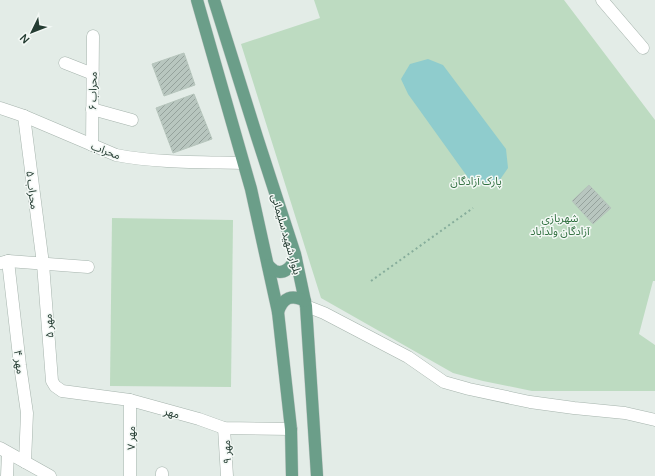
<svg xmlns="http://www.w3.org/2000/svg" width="655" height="476" font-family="Manrope,'Noto Sans Arabic',sans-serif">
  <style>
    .green { fill: #bddbc1 }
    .water { fill: #8fcccd }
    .building { fill: url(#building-hatch); stroke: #b6c5bc }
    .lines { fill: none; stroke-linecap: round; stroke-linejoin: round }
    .minor-casing { stroke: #a6b4ad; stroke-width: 13 }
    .major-casing { stroke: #c2c8c6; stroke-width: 13 }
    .path { stroke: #86ad9b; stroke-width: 2; stroke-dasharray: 2 3; stroke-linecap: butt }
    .minor { stroke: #fff; stroke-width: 12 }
    .major { stroke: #6b9e89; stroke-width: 12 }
    .labels { text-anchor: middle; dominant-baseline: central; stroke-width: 3; stroke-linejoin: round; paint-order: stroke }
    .street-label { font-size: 11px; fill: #243c32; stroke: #f3f8f5 }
    .park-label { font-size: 11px; fill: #317040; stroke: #f3f8f5 }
  </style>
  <defs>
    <pattern id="building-hatch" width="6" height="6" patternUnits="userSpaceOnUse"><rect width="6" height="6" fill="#b8c6bf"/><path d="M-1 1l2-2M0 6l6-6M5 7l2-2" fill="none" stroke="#95a29c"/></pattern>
  </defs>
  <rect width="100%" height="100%" fill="#e3ece7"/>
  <g class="green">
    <polygon points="314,0 564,0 655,120 655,281 653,281 639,334 655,345 655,391 532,391 483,381 453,373 321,298 241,44 320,18"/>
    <polygon points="112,218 233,220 231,387 110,386"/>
  </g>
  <polygon class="water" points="428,59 443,65 506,149 508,168 499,181 482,185 469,179 408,94 401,79 410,64"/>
  <g class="building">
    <polygon points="184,53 195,85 164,96 152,64"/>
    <polygon points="194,94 212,139 173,153 156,108"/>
    <polygon points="589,185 611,208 593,224 572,201"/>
  </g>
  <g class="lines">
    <g class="minor-casing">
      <g id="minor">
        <polyline points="602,0 643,48"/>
        <polyline points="65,63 93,74"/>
        <path d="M0,108L24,116L116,155C156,163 202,162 243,163"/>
        <polyline points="92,109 132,120"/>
        <polyline points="24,116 43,264 52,381 55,386 62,391 130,400 199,419 224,428 291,429"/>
        <polyline points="92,145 93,36"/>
        <polyline points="8,261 20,365 27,413 25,462"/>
        <polyline points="1,263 8,261 88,267"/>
        <polyline points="306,306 324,313 408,357 444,382 469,389 530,402 574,408 625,413 655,420"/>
        <polyline points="130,400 130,476"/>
        <polyline points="224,428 227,476"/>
        <polyline points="0,448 50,476"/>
        <polyline points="7,476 8,453"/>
        <polyline points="162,476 162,473"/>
      </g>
    </g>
    <g class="major-casing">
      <g id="major">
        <polyline points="197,0 251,189 278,312 291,429 292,476"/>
        <polyline points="214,0 257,137 295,254 306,306 317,476"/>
        <path d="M268,265C270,267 273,270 275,271C285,275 291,266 296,259"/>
        <path d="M278,312C283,297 292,294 305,301"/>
      </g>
    </g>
    <polyline class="path" points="371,281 473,208"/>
    <use href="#minor" class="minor"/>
    <use href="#major" class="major"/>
  </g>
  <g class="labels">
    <g class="street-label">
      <text transform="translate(92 91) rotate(-89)">محراب ۶</text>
      <text transform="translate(106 150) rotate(21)">محراب</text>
      <text transform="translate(33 190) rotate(83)">محراب ۵</text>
      <text transform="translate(287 234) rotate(74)">بلوار شهید سلیمانی</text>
      <text transform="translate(48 326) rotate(-95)">مهر ۵</text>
      <text transform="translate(20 362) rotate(83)">مهر ۴</text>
      <text transform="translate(172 412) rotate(15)">مهر</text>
      <text transform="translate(130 438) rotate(-90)">مهر ۷</text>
      <text transform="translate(226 452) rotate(-93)">مهر ۹</text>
    </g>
    <g class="park-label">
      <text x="476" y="180">پارک آزادگان</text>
      <text x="560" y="217">شهربازی<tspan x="560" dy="13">آزادگان ولدآباد</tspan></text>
    </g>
  </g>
  <g transform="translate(32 32) rotate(227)" stroke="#f3f8f5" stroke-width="3" paint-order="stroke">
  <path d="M0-3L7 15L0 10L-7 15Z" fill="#243c32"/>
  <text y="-6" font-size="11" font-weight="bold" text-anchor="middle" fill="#243c32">N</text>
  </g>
</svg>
